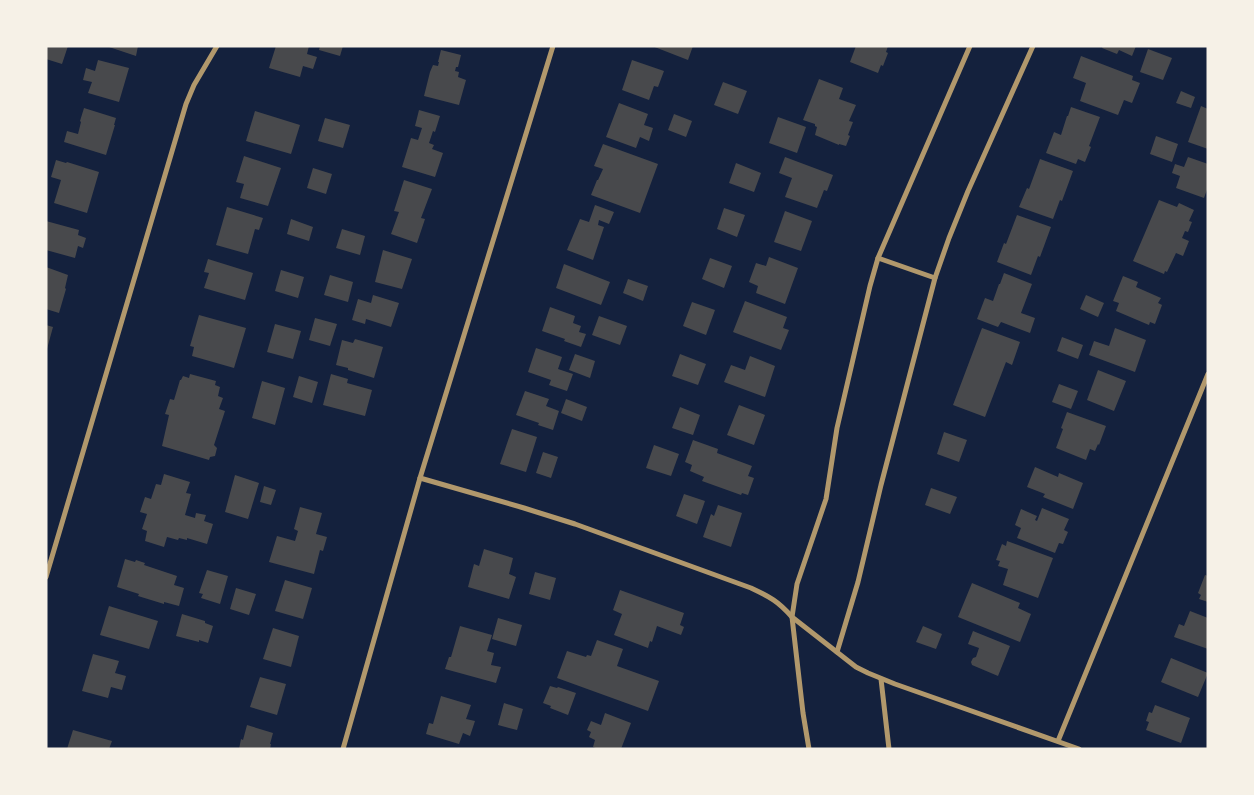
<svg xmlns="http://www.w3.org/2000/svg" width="1254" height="795" font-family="Barlow,sans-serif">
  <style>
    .building { fill: #48494c }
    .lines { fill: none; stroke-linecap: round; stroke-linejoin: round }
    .minor { stroke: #b1986c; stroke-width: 5 }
  </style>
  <rect width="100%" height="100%" fill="#14213d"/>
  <g class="building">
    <polygon points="46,46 68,46 62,64 46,59"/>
    <polygon points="106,46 138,46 136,56"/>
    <polygon points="276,46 309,46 307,54 317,57 313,69 303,66 300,77 269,68"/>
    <polygon points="320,46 343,46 340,56 319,50"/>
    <polygon points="652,46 693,46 688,60"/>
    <polygon points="856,46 888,46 886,52 888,53 883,66 881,65 878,73 850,62"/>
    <polygon points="1103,46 1136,46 1132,56 1119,50 1117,54 1102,48"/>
    <polygon points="1148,49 1172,58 1163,80 1140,72"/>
    <polygon points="441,50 461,55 458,67 456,67 455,71 459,72 458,77 466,80 459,105 424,96 430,72 433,65 438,66 439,62 438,62"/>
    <polygon points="1081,56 1133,76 1132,80 1140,83 1132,103 1124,100 1118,115 1080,101 1086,83 1073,78"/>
    <polygon points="98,60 129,68 119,102 88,93 92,82 83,80 86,68 95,71"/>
    <polygon points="632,60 664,71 658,87 654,86 649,100 622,90"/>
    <polygon points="819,79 843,88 839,99 856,105 849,121 853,122 848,135 850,136 846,146 839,144 839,145 815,135 817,127 815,126 815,124 803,120"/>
    <polygon points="723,82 747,91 738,114 714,105"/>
    <polygon points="1181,91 1195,97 1191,108 1176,103"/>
    <polygon points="619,103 648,114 644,125 653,128 649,141 640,137 636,148 606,137"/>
    <polygon points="1201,106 1208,109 1208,149 1188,142"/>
    <polygon points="1071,107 1100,117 1089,146 1091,147 1085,162 1078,159 1076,164 1046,153 1054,132 1061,135 1067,116 1068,116"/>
    <polygon points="84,108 116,118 114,125 115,125 106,155 64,142 67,131 78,134 81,122 80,121"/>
    <polygon points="419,110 440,116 435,132 433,131 429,143 434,145 432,149 443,153 435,177 402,167 411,138 418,140 422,128 415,126"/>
    <polygon points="255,111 300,125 291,154 246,141"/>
    <polygon points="674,114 692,121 686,137 668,130"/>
    <polygon points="778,117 806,127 797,153 769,143"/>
    <polygon points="325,118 350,125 343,148 318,141"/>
    <polygon points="1156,136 1178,144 1172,162 1150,154"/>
    <polygon points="603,144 658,164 640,213 591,195 597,180 598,180 603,169 594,166"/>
    <polygon points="244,156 281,168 268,206 240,198 244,184 236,182"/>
    <polygon points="785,157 833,175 827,191 824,190 817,208 785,197 792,178 779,173"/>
    <polygon points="1188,157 1208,164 1208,187 1204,198 1176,188 1180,176 1172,173 1175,164 1184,167"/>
    <polygon points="1040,159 1073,171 1062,201 1060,200 1053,219 1019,207 1027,188 1029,189"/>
    <polygon points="56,160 66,163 67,162 99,172 87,213 54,203 61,180 51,177"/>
    <polygon points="736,163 761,173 754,192 729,183"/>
    <polygon points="313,168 332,174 326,194 307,188"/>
    <polygon points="404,180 432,189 421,218 425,219 417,243 391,234 399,212 394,211"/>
    <polygon points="1159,200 1177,207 1179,203 1194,210 1189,221 1192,222 1188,232 1185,231 1182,238 1189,241 1183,256 1176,253 1167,272 1165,271 1164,274 1133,261"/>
    <polygon points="595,205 614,212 609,224 599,220 598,225 604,227 593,260 567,250 580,219 589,222"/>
    <polygon points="227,207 263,218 259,230 255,229 248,254 216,245"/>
    <polygon points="724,208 745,215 737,237 717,229"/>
    <polygon points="785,211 812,221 801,251 774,242"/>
    <polygon points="1017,215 1051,227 1040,257 1038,256 1031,275 997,262 1004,243 1006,244"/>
    <polygon points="291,219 313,227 309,241 287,234"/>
    <polygon points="46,221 79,230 78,235 86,238 83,248 78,246 75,258 46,250"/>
    <polygon points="342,229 365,236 360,255 336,248"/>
    <polygon points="383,250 412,259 402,289 375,282"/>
    <polygon points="769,257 798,268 785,304 756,293 758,286 749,282 756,263 766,266"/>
    <polygon points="710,258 732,266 724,288 702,279"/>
    <polygon points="208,259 253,273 245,300 204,288 209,273 204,272"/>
    <polygon points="564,264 610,282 601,305 556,288"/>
    <polygon points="46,267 68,275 65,288 66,289 59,313 46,309"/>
    <polygon points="281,270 304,277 298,298 275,291"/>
    <polygon points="1004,273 1032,284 1021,313 1035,318 1030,333 1001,322 998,327 977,319 985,298 993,301 999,284 1000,284"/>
    <polygon points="330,275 353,282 348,302 324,295"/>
    <polygon points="1123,276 1138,282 1136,287 1161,298 1158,303 1162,305 1155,324 1150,322 1149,325 1116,311 1119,303 1113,301"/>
    <polygon points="628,279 648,286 643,301 623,293"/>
    <polygon points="373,295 399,303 391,327 366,319 365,324 352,320 358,299 371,303"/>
    <polygon points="1086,295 1104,303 1098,317 1080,309"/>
    <polygon points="745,301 787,317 783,328 789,330 781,350 733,332"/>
    <polygon points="692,302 715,310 706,335 683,326"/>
    <polygon points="550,307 575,316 573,323 581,326 579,332 586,334 581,347 564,341 565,339 542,331"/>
    <polygon points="199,315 246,328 234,368 192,356 194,347 190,346"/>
    <polygon points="599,316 627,326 620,345 592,335"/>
    <polygon points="315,318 337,324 330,346 309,340"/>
    <polygon points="275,324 301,331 293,359 267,352"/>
    <polygon points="46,325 53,327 47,349 46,349"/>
    <polygon points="982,328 1020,342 1012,365 1006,362 985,417 953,405"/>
    <polygon points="1115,328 1146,340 1135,372 1089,355 1094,341 1109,346"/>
    <polygon points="1062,337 1083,345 1078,359 1057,351"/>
    <polygon points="355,339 383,347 374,378 348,370 348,368 336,365 342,340 353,343"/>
    <polygon points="536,348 562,357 558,369 573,374 567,391 549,385 551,380 528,372"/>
    <polygon points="575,354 595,361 590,378 569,370"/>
    <polygon points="680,354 706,364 698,385 672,376"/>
    <polygon points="750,356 775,366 765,397 724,382 731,365 745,370"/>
    <polygon points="1098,370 1126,381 1114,411 1087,400"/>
    <polygon points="190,374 216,381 215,385 220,387 218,396 223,398 219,409 225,411 214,445 217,448 215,456 210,457 209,460 162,446 169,415 165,414 170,399 174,400 180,380 181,380 183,376 189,378"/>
    <polygon points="331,374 348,379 347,383 372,390 365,416 323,405"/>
    <polygon points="299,376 318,382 312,403 293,397"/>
    <polygon points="262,381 285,388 275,425 252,418"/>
    <polygon points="1059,384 1078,391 1071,409 1052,402"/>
    <polygon points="525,391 549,399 546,406 559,411 553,430 538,425 539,423 516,415"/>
    <polygon points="566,399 587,407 582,421 561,413"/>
    <polygon points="739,405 765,415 754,445 727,435"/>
    <polygon points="680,407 700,415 693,435 672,428"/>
    <polygon points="1067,412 1106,426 1099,445 1098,444 1095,451 1090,449 1086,460 1056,448 1063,429 1061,428"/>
    <polygon points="512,429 537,437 526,472 500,464"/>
    <polygon points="944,432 967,440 959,462 937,454"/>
    <polygon points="693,440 718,449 717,453 752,466 748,476 754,478 748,495 742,493 741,495 702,481 704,477 690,471 692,465 685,462"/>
    <polygon points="654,445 679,454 671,476 646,468"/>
    <polygon points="543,452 558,457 551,478 536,473"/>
    <polygon points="1035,467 1058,477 1059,473 1083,483 1073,509 1043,497 1045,494 1027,487"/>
    <polygon points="164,474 190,482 186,493 191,494 185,515 195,518 196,513 206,515 204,521 213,524 207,544 187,538 187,540 179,538 178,540 167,537 164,547 145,541 147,531 142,529 147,514 140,512 145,497 151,499 156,484 161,485"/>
    <polygon points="235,475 259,483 248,519 225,512"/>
    <polygon points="264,486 276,490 271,505 260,502"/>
    <polygon points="931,488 957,497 950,514 925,505"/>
    <polygon points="684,494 705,501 697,524 676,516"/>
    <polygon points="718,505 742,513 731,547 703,537 711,514 714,516"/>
    <polygon points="300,507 322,513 316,534 327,537 323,551 320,550 314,574 269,562 277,536 295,541 298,531 294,529"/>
    <polygon points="1042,508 1069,519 1064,530 1068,532 1063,544 1059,543 1055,553 1017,538 1021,528 1015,525 1021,509 1037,516 1035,520 1037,521"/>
    <polygon points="1007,541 1053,558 1038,598 1003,585 1008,569 998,566 1000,561 996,560 1002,544 1006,546"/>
    <polygon points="484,549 513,558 509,574 516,577 509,599 468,587 474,564 479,566"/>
    <polygon points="125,559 135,562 136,560 145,563 144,565 177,576 174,585 184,588 179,606 164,602 164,604 138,596 139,594 117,587"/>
    <polygon points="207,570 228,576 220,604 201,598 203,594 199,593"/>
    <polygon points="535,572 556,578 550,600 529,594"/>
    <polygon points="1205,575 1208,576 1208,602 1199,599 1201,595 1198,593"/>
    <polygon points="285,580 312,588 303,619 275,611"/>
    <polygon points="972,583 1020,603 1018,608 1031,614 1020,642 958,617"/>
    <polygon points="236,588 256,594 249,615 230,609"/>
    <polygon points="620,590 684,613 680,625 684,627 681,635 657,626 652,642 650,641 648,648 614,635 622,614 613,610"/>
    <polygon points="109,606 158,621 149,649 100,635"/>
    <polygon points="1190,611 1208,618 1208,649 1174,637 1179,624 1184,626"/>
    <polygon points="182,614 205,621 205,623 213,626 208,643 199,640 199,642 176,636"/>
    <polygon points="498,618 522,625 516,646 492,639"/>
    <polygon points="460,626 492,635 487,651 494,653 491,665 501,667 496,683 445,669 449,657 451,657"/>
    <polygon points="923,626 942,634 936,649 916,642"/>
    <polygon points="273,628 299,636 291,667 263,659"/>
    <polygon points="973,631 1010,646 998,676 972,665 971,662 973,658 976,657 979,648 968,644"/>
    <polygon points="597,640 623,649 617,666 659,681 648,711 557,678 567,651 586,657 587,655 591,656"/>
    <polygon points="93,654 119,661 115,673 126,676 122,690 111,687 108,698 82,691"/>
    <polygon points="1171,658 1208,673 1198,697 1161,682"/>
    <polygon points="260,677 286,684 277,715 250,707"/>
    <polygon points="550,686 557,688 558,687 576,693 568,715 550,708 551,706 543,703"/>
    <polygon points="441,696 471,705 466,719 475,721 470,736 463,733 459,744 426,734 429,723 433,724"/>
    <polygon points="504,703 523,709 517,730 498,725"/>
    <polygon points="1155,705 1190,718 1181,743 1146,730 1149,722 1146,721 1149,712 1152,713"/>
    <polygon points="605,713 631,723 621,749 598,749 593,747 595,740 589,737 591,732 587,730 591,721 601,725"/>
    <polygon points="247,725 273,733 270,744 271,744 270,749 239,749 241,739 243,740"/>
    <polygon points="73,730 112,741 109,749 67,749"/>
  </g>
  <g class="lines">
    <g class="minor">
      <polyline points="878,258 935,278"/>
      <path d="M420,478L524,508L575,524L751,588C770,597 778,601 792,617L856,667L868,673L895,684L1079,749"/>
      <polyline points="46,577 186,104 194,85 217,46"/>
      <polyline points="837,652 858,582 881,485 935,278 949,238 968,191 1033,46"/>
      <polyline points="881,679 889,749"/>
      <polyline points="1058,741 1208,374"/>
      <polyline points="343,749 420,478 553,46"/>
      <polyline points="809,749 803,713 792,617 797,584 826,499 837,428 870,286 878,258 970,46"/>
    </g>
  </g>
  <rect width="1254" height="795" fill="none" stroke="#f6f1e7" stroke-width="95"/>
</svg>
